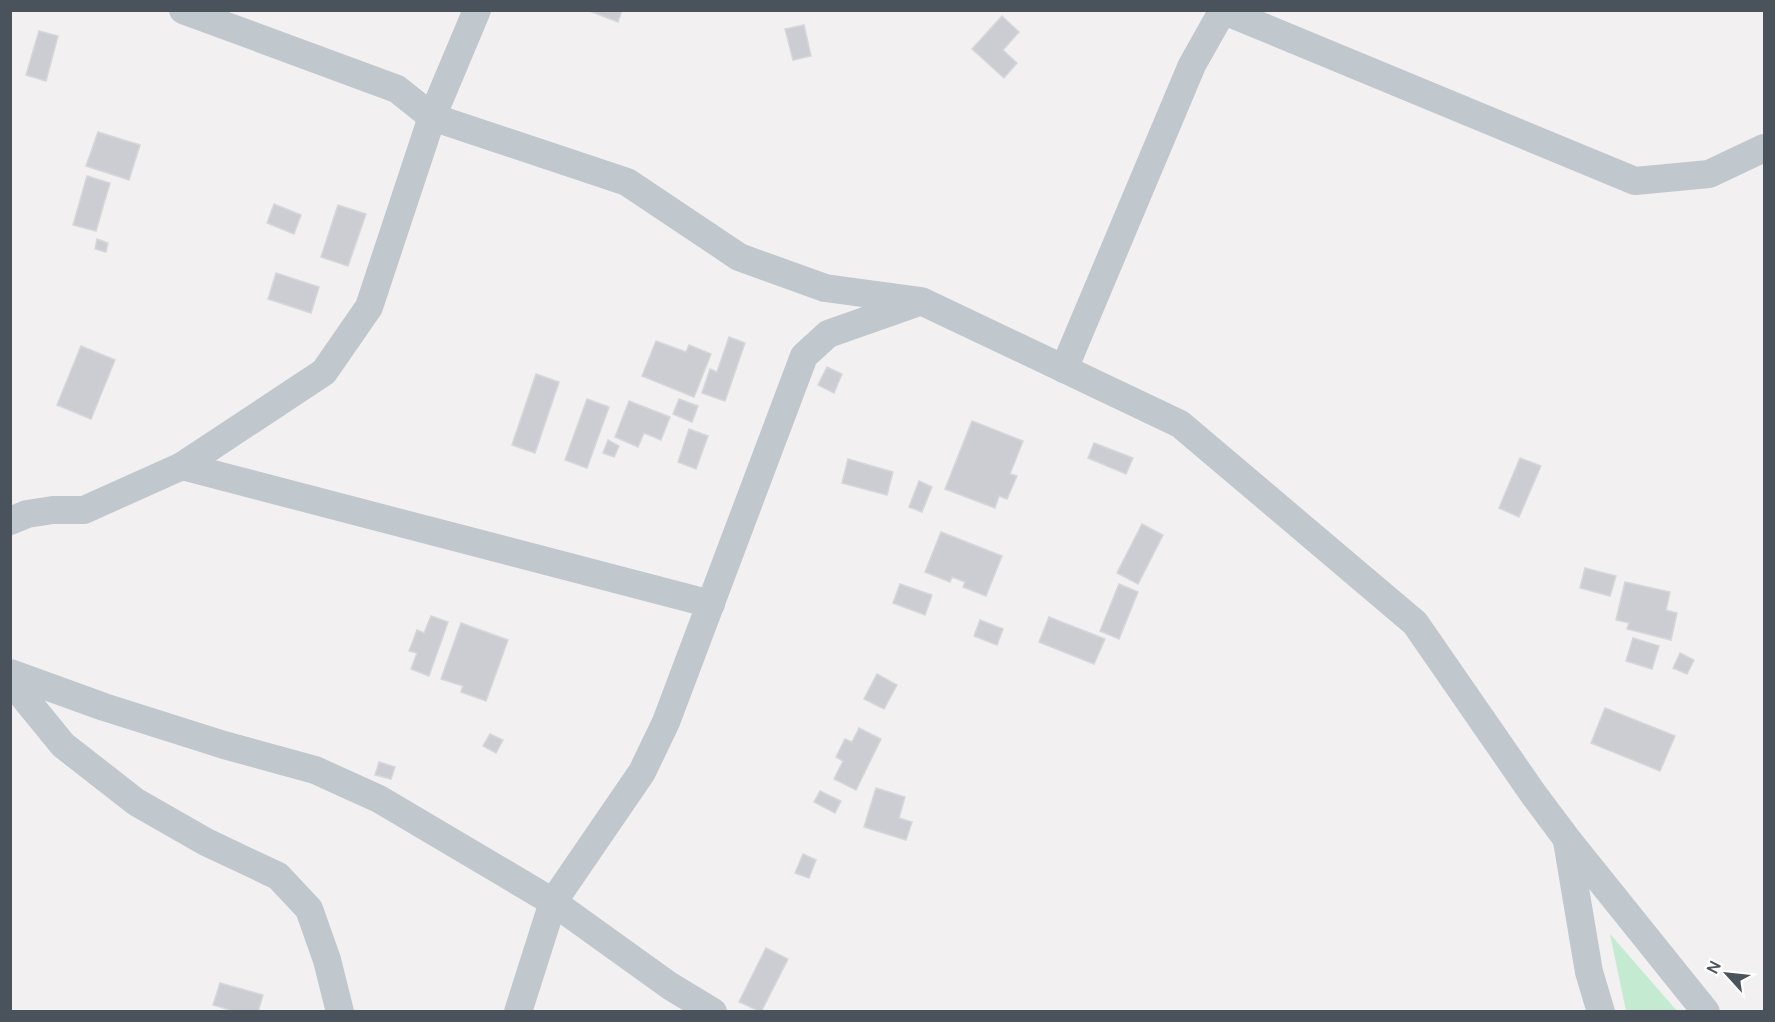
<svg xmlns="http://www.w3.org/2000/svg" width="1775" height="1022" font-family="Manrope,sans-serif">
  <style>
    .green { fill: #c4ebd2 }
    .building { fill: #cbcdd2; stroke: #d5d7db; stroke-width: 1.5 }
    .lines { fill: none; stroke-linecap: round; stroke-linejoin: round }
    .street { stroke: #c0c7cd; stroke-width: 28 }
  </style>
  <rect width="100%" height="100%" fill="#f2f0f0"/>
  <polygon class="green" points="1610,934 1677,1011 1626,1011"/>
  <g class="building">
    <polygon points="587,10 622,10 618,22"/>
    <polygon points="1002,16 1019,32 1003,50 1017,63 1004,78 972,49"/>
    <polygon points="804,25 811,56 793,60 785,29"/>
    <polygon points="39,31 58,36 46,81 26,75"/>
    <polygon points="98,132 140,145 129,180 86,166"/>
    <polygon points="87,176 110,183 96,231 73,225"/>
    <polygon points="274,204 301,215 294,234 267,223"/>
    <polygon points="338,205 366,214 348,266 321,257"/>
    <polygon points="97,239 108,243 106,252 95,249"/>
    <polygon points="276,273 319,287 311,313 268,299"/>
    <polygon points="729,337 745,343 725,401 702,393 710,369 717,372"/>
    <polygon points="656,341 686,352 689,345 711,354 694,397 642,376"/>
    <polygon points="81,346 115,360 91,419 57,405"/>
    <polygon points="827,367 842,374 834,393 818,385"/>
    <polygon points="536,374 559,382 535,453 512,445"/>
    <polygon points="587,399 609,407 587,468 565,460"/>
    <polygon points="679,399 698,406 692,422 673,414"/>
    <polygon points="629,401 670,417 661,440 644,433 638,447 615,437"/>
    <polygon points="972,421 1023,441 1010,474 1017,476 1007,499 999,496 995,508 945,489"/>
    <polygon points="689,429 708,436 696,469 678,462"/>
    <polygon points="608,440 619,446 614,457 603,453"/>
    <polygon points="1094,443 1133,458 1126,474 1088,458"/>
    <polygon points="1520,458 1541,466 1519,517 1499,508"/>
    <polygon points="848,459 893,472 887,495 842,483"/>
    <polygon points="919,481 932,487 922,512 909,507"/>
    <polygon points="1142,524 1163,535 1138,584 1117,573"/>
    <polygon points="941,532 1002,556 986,596 963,587 965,582 952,577 950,582 925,572"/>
    <polygon points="1585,568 1616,576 1610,596 1580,588"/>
    <polygon points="1625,582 1670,592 1666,610 1677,613 1671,640 1627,629 1629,623 1616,620"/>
    <polygon points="900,584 932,595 925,615 893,603"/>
    <polygon points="1119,584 1138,592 1119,639 1100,631"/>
    <polygon points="431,616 448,622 429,676 411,669 417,653 409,651 417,630 424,633"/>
    <polygon points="1049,617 1105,639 1094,664 1039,642"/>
    <polygon points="980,620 1003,629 997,645 974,636"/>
    <polygon points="461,623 508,640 486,701 461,692 463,686 441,679"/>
    <polygon points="1633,638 1659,646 1652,669 1626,661"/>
    <polygon points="1680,653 1694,660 1687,674 1673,668"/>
    <polygon points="877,674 897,685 884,709 864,699"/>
    <polygon points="1605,708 1675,736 1660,771 1591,743"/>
    <polygon points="859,728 881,739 856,790 834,779 843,761 836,757 845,739 852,742"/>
    <polygon points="490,734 503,740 496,753 483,746"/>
    <polygon points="379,762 395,767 391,779 375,775"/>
    <polygon points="876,788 905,797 899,818 912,822 906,840 864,827"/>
    <polygon points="820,791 841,801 835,813 814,802"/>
    <polygon points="803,854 816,860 809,878 795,873"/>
    <polygon points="766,948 788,959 761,1012 739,1002"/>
    <polygon points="220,983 263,995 258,1012 230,1012 230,1010 213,1005"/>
  </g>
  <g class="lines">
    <g class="street">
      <polyline points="183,10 397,89 432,117 627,182 739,257 825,288 921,301 1180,424 1415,623 1534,795 1567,839 1706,1012"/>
      <polyline points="1222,10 1635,181 1709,174 1764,148"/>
      <polyline points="1064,369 1192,65 1223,10"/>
      <polyline points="182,466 711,604"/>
      <polyline points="10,521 27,514 53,510 84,510 182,466 324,372 369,307 432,117 477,10"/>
      <polyline points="10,673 104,707 224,745 315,770 379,799 553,902 670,986 713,1012"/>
      <polyline points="10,680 63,745 136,802 206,842 278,876 309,909 327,960 340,1012"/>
      <polyline points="1567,841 1589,972 1601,1012"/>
      <polyline points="518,1012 553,902 642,772 666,722 804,356 828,334 916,303"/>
    </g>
  </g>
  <rect width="1775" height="1022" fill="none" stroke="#4a535c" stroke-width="24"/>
  <g transform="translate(1727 974) rotate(297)" stroke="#ffffff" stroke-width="4.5" paint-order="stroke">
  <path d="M0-4.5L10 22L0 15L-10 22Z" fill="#4a535c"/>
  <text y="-9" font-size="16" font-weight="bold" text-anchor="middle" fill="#4a535c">N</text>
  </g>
</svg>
